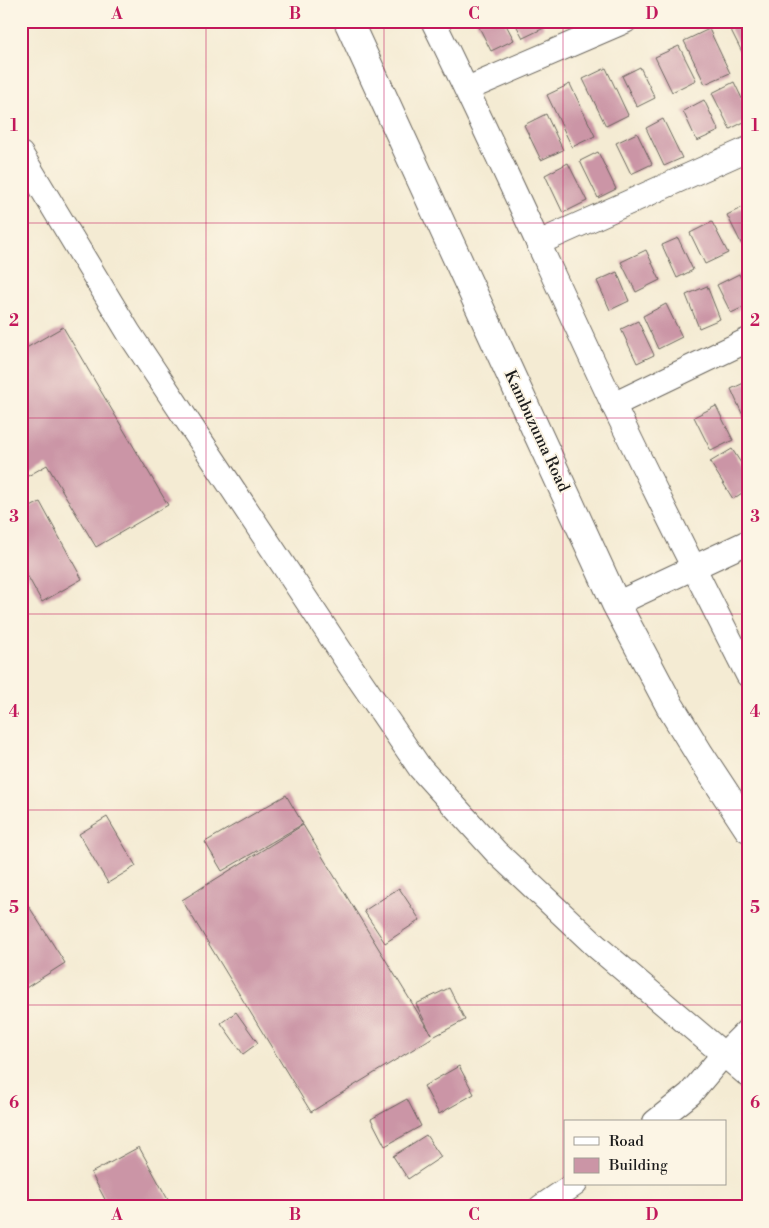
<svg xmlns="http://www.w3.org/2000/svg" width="769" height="1228" font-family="'Libre Bodoni',serif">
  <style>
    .building { fill: #cb95a6 }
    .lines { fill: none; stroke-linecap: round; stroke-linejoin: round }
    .minor-casing { stroke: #68645c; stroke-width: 26 }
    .secondary-casing { stroke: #68645c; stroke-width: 30 }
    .minor { stroke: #fff; stroke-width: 24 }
    .secondary { stroke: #fff; stroke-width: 28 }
    .grid { fill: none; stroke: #c2185b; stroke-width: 1; stroke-opacity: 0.55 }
    .labels { text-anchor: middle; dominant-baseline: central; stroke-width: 4; stroke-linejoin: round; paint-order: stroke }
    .street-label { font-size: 16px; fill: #1c1c1c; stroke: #fcf5e5 }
    .neatline { fill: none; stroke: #c2185b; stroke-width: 2 }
    .grid-label { font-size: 16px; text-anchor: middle; font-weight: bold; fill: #c2185b }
  </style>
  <rect width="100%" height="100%" fill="#fcf5e5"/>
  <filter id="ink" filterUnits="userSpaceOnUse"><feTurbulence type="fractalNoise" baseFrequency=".02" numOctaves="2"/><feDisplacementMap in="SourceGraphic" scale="10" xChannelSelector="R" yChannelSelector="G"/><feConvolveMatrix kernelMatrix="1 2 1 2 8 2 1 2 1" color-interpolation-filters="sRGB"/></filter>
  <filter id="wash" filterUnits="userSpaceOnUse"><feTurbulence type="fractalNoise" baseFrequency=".0096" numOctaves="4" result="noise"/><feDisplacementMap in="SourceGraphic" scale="20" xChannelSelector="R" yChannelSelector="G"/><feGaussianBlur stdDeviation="1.12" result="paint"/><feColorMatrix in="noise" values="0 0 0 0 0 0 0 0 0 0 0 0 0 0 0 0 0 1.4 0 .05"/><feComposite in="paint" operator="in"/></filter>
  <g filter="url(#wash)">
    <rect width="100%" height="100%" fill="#f4ebd3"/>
    <g id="blocks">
      <g class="building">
        <polygon points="476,21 504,21 514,40 491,51"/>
        <polygon points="514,21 541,21 544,28 523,38"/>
        <polygon points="733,21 746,21 748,25 748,59 746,60 728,24"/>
        <polygon points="709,29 730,73 705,84 684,41"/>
        <polygon points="679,46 696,80 672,92 655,57"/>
        <polygon points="640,67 655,98 637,107 622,76"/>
        <polygon points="606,68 628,115 606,126 583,79"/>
        <polygon points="734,82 748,111 748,120 730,129 712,93"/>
        <polygon points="570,84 595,136 572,147 547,95"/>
        <polygon points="704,100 719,131 697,141 683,111"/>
        <polygon points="546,114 563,150 541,160 524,125"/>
        <polygon points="663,119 682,158 664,166 646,128"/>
        <polygon points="637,133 652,164 631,174 616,143"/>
        <polygon points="598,152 616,189 598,198 580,161"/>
        <polygon points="568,163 587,201 563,213 545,175"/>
        <polygon points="745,206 748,212 748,242 742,245 727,215"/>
        <polygon points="712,222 728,253 705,264 690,233"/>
        <polygon points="678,238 693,270 677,278 662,245"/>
        <polygon points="646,250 660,280 636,292 621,262"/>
        <polygon points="617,272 629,301 610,310 597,281"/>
        <polygon points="739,274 748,292 748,305 731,313 717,285"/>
        <polygon points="707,286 720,319 699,328 686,295"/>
        <polygon points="666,304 682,337 658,349 643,316"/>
        <polygon points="638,321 654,355 637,363 621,329"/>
        <polygon points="63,327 168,505 96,547 47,465 21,480 21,351"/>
        <polygon points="746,382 748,386 748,427 731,389"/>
        <polygon points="716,406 733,440 711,451 694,417"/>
        <polygon points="732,449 748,474 748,489 733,499 710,462"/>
        <polygon points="40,502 82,579 42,602 21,564 21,512"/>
        <polygon points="286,795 303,824 222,871 205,842"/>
        <polygon points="107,817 136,866 108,883 79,834"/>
        <polygon points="303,825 431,1034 416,1004 449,988 465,1020 433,1037 311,1112 182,900"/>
        <polygon points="399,888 420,920 385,943 364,911"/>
        <polygon points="21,894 65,963 21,991"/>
        <polygon points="236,1012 258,1043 243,1054 221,1023"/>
        <polygon points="459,1066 474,1094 439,1114 424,1086"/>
        <polygon points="407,1099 421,1126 385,1146 371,1119"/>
        <polygon points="426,1135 441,1157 408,1179 393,1156"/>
        <polygon points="139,1147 172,1207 109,1207 91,1173"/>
      </g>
    </g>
  </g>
  <g filter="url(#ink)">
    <use href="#blocks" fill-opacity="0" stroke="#68645c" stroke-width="1"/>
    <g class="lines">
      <g class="minor-casing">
        <g id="minor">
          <path d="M433,21C496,148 553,277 613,404C657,495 702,585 748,675"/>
          <polyline points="467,89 625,21"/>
          <polyline points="21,154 129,333 351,667 420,768 496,852 596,946 748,1075"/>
          <polyline points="538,243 748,149"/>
          <polyline points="613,405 748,340"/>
          <polyline points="616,604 748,542"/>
          <polyline points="655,1122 690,1094 723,1055 748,1030"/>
          <polyline points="541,1207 575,1184"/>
        </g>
      </g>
      <g class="secondary-casing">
        <polyline id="secondary" points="348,21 616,604 670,706 700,755 748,828"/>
      </g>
      <use href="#minor" class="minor"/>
      <use href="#secondary" class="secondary"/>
    </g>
  </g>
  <path class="grid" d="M206,21V1207M384,21V1207M563,21V1207M21,223H748M21,418H748M21,614H748M21,810H748M21,1005H748"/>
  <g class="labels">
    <g class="street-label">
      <text transform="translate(537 431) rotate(65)">Kambuzuma Road</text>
    </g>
  </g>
  <rect width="769" height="1228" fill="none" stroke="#fcf5e5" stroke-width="55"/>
  <rect x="564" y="1120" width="162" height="65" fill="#fcf5e5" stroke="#a29e95"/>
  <rect x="574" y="1137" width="25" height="8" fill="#ffffff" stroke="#a29e95"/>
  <text x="609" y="1146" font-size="15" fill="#1c1c1c">Road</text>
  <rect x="574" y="1158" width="25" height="15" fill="#cb95a6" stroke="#a29e95"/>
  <text x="609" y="1170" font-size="15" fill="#1c1c1c">Building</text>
  <rect x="28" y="28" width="714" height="1172" class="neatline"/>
  <g class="grid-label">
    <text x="117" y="19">A</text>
    <text x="295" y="19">B</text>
    <text x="474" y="19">C</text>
    <text x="652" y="19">D</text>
    <text x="14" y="131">1</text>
    <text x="755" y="131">1</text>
    <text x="14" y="326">2</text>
    <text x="755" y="326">2</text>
    <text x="14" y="522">3</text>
    <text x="755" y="522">3</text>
    <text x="14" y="717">4</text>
    <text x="755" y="717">4</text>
    <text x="14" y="913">5</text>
    <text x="755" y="913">5</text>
    <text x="14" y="1108">6</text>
    <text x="755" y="1108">6</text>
    <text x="117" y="1220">A</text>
    <text x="295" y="1220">B</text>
    <text x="474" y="1220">C</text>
    <text x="652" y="1220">D</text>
  </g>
</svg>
